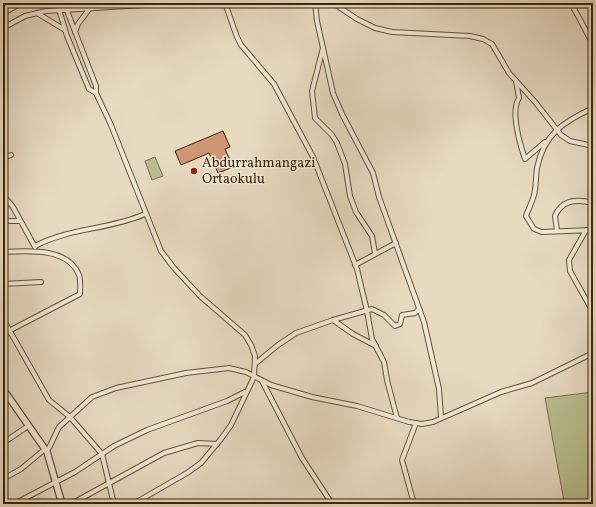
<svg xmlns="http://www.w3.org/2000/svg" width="596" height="507" font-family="Vollkorn,serif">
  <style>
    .green { fill: #b9be90; stroke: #7a724c }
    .building { fill: #ce9675; stroke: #3b2607 }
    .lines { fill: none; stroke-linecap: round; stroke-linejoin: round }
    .minor-casing { stroke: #665336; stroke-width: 6 }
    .tertiary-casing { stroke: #665336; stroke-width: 8 }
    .minor { stroke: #efe7d7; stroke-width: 4 }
    .tertiary { stroke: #efe7d7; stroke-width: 5.5 }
    .poi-dot { fill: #8f2418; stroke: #efe7d7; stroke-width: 1.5 }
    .labels { text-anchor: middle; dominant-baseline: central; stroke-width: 3; stroke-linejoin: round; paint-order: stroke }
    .poi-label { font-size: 14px; fill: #3b2607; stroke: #efe7d7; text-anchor: start }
  </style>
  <rect width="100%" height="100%" fill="#e7dac1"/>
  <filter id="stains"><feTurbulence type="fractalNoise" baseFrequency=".005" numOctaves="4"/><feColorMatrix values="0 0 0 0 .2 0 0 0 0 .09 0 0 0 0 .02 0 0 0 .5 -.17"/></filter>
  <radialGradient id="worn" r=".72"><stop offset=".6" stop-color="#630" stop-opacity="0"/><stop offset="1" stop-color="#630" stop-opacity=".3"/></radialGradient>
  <g class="green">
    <polygon points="155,157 163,176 152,180 145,161"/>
    <polygon points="593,392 593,504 547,504 564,501 545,398"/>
  </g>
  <polygon class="building" points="223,131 230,147 225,149 233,167 218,173 209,153 181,165 175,151"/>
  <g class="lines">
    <g class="minor-casing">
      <g id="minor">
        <polyline points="57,3 67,36 89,89 96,93"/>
        <polyline points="64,3 96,86 96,93 111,125 161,251 174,268 200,296 245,335 251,345 255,356 254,377 231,425 221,439 201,463 187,473 133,504"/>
        <polyline points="225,3 237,37 241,45 274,84 313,157 357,269 367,311 372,339 384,362 387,380 397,418"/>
        <polyline points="315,3 317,21 333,93 342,114 373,173 379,197 424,322 439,389 441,417"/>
        <polyline points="333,3 357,19 375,28 392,32 470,36 483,39 492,44 509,73 536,103 561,135 570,141 593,146"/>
        <polyline points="571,3 593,44"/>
        <polyline points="3,13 22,3"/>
        <polyline points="37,13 65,30"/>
        <polyline points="3,28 25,16 46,11 176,3"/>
        <polyline points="75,32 78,24 90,8"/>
        <polyline points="323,48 312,91 315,118 332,135 337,143 345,164 350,196 356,212 372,236 375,253"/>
        <path d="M516,81L519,98C510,112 520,144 525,159L545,142"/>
        <path d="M593,108C563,122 544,134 537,168C536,175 536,183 535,190C534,199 529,207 526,216L534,229L542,232L593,230"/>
        <polyline points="3,158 11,155"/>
        <polyline points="3,195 13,207 35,247"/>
        <polyline points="3,221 20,221"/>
        <polyline points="586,230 569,260 570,271 593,312"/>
        <path d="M557,231L555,216C562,199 578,199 593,203"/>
        <path d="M35,246C72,227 109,230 145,214"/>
        <path d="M3,252C28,251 68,247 79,275C81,281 80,289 80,294L3,334"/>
        <polyline points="355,265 396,243"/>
        <polyline points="3,284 41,282"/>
        <polyline points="3,319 49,400 70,417 102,454 114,504"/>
        <polyline points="333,320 353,334 376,346"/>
        <polyline points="255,364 278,345 296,333 333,320 372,309 384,315 395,326 400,324 402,315 415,313 419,309"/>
        <polyline points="262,381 302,458 332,504"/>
        <polyline points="3,443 28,426"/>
        <polyline points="47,452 59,427 92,397 116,388 186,373 229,368 246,372 271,385 312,397 357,406 409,422 422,424 433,422 501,392 532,383 593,353"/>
        <polyline points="3,479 21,469 45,449"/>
        <polyline points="14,504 75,472 114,446 147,430 227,401 245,392"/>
        <polyline points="71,504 164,453 198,443 217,444"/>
        <polyline points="414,504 402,460 416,423"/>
      </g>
    </g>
    <g class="tertiary-casing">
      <polyline id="tertiary" points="3,389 47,452 62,504"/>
    </g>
    <use href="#minor" class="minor"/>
    <use href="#tertiary" class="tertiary"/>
  </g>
  <circle class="poi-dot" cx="194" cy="171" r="4"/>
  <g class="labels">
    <g class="poi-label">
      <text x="202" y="163">Abdurrahmangazi<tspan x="202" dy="16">Ortaokulu</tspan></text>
    </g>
  </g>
  <rect width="596" height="507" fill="none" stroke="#e7dac1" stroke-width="16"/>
  <rect x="4" y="4" width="588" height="499" fill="none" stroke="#3b2607" stroke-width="2"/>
  <rect x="8" y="8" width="580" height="491" fill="none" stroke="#3b2607"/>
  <rect width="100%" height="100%" filter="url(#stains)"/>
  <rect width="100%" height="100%" fill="url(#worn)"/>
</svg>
